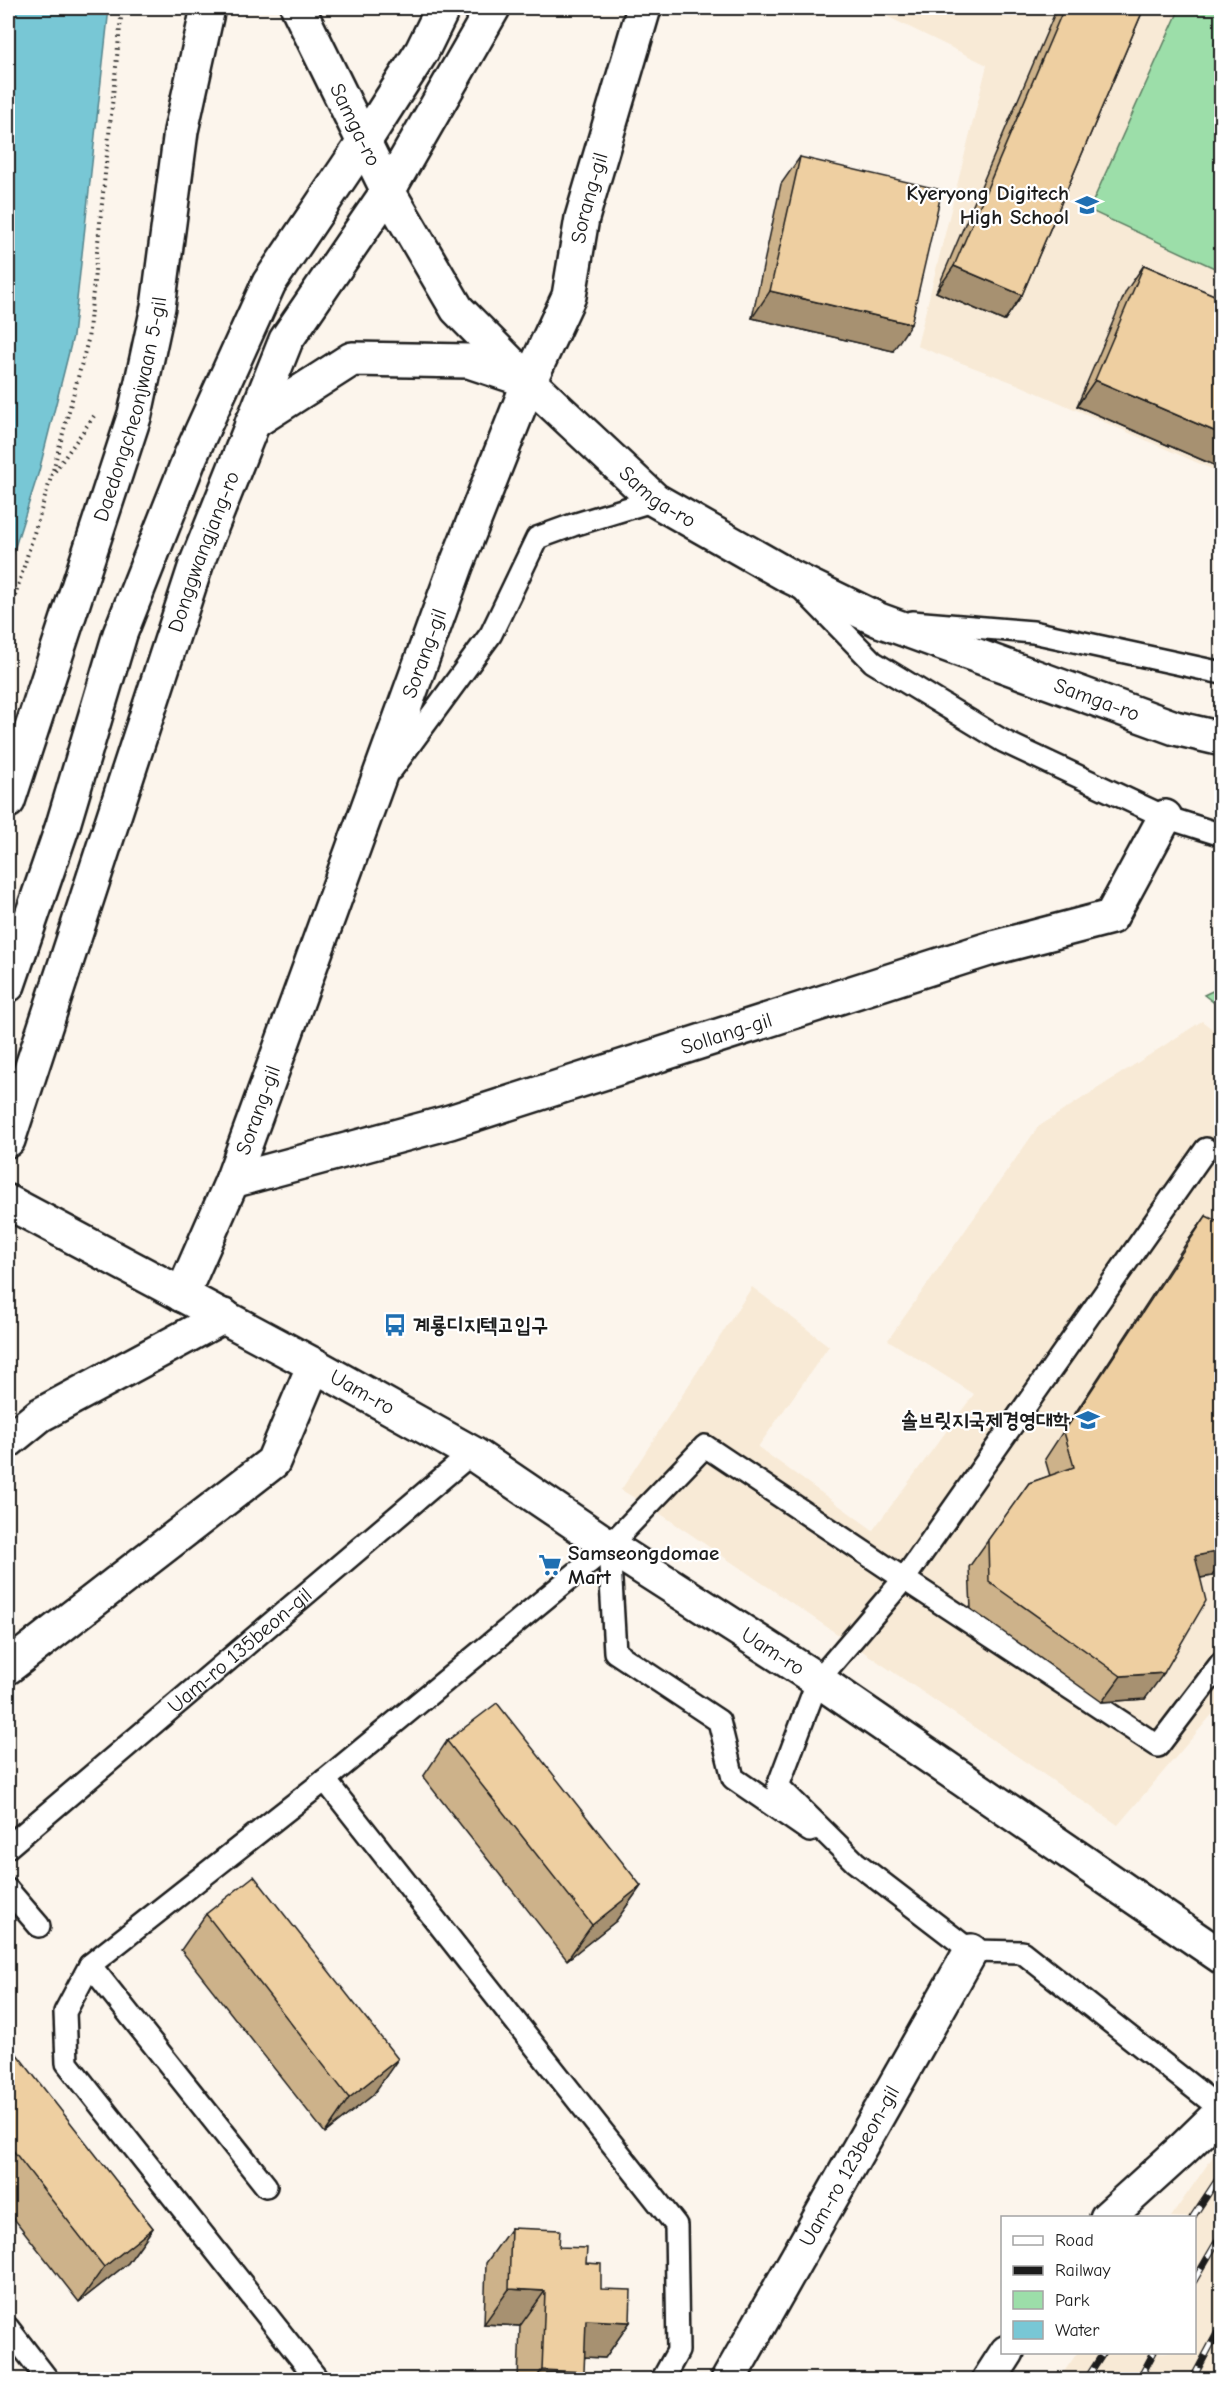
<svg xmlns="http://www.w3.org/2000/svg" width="1229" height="2387" font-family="'Comic Neue','Poor Story',sans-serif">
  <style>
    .built { fill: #f8ead6 }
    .green { fill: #9cdea9; stroke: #5c7d62; stroke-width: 1.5 }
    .water { fill: #78c7d5; stroke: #53838b; stroke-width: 1.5 }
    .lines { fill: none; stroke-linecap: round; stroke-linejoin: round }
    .lane-casing { stroke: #1c1c1c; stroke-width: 26 }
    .street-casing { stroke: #1c1c1c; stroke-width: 38 }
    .secondary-casing { stroke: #1c1c1c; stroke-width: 38 }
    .path { stroke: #1c1c1c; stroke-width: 4; stroke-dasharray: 1.5 4.5; stroke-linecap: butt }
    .lane { stroke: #fff; stroke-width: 21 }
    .street { stroke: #fff; stroke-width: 33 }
    .secondary { stroke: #fff; stroke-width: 33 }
    .rail-casing { stroke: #1c1c1c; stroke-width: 7 }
    .rail { stroke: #fff; stroke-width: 4.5; stroke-dasharray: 14; stroke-linecap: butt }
    .wall { fill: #cdb28a; stroke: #1c1c1c; stroke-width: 1.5 }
    .shaded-wall { fill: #a79171; stroke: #1c1c1c; stroke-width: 1.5 }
    .building { fill: #eecfa1; stroke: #1c1c1c; stroke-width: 1.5 }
    .labels { text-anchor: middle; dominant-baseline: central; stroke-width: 4.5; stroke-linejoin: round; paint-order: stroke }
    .street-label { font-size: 21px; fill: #1c1c1c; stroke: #fff }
    .poi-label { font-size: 21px; font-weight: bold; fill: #1c1c1c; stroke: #fff; text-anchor: end }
  </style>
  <rect width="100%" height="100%" fill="#fcf5ec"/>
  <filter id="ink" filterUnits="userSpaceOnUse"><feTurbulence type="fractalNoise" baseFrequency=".0167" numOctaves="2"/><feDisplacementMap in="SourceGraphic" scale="12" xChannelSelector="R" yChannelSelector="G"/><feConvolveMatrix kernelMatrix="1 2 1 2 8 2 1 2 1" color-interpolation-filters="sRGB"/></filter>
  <g filter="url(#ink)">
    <g class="built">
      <polygon points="870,8 1221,8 1221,473 1017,384 917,346 987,65"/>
      <polygon points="1202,1021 1221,1036 1221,1704 1118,1825 649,1506 621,1490 752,1287 829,1346 758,1447 873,1530 974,1394 888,1340 1038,1127"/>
      <polygon points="1221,2145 1221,2379 1059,2379 1077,2353 1194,2352 1194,2218 1171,2217"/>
    </g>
    <g class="green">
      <polygon points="1180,8 1221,8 1221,271 1089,210"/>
      <polygon points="1221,987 1221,1008 1204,995"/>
    </g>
    <polygon class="water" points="8,8 109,8 73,336 39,471 8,569"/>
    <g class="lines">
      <g class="lane-casing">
        <g id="lane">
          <polyline points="804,591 873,662 1003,741 1165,817 1222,835"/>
          <polyline points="912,622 1033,632 1222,673"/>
          <polyline points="392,769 491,634 537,538 573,525 655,500"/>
          <polyline points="609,1546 615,1652 719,1721 733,1778 810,1831"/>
          <polyline points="1222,1662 1158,1746 904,1579 818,1680 778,1786 855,1862 971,1951 1022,1952 1222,2110"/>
          <polyline points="325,1780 676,2225 678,2351 662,2380"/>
          <path id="s1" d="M8,1847L472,1453"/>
          <polyline points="8,1890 39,1926"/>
          <polyline points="90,1965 266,2186"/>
          <polyline points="8,2328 48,2380"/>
          <polyline points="318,2380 67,2063 65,2012 90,1965 325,1780 609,1546 705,1446 904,1579 1206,1149"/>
        </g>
      </g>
      <g class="street-casing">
        <g id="street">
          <path id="s2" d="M8,801L135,414L158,307L181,131L208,8"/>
          <polyline points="8,985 63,825 120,634 191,455 269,283 364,142 422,51 443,8"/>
          <path id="s3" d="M8,1140L196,565L286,340L388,191L493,8"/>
          <path id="s4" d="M232,1181L450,1122L989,949L1111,917L1165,817"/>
          <path id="s5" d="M182,1295L232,1181L456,566L529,382L569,296L582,218L644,8"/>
          <polyline points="8,1441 40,1415 224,1316"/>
          <polyline points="8,1667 273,1462 314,1365"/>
          <polyline points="1107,2218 1183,2149 1222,2111"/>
          <path id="s6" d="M728,2380L971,1951"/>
          <polyline points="989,2380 1007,2352"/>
        </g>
      </g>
      <g class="secondary-casing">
        <g id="secondary">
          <path id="s7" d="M298,8L388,191L457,309L529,382L655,500L789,576L879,620L1175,728L1222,739"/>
          <polyline points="252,423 352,359 469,361 523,379"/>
          <path id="s8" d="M8,1202L314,1365L472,1453L609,1546L818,1680L1222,1957"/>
        </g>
      </g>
      <g class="path">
        <polyline points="55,471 94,416"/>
        <polyline points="8,619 52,474 88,340 122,8"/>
      </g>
      <use href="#lane" class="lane"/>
      <use href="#street" class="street"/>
      <use href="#secondary" class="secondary"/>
      <g class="rail-casing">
        <g id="rail">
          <polyline points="1192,2218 1222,2173"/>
          <polyline points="1194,2281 1222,2233"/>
          <polyline points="1086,2380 1104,2352"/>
          <polyline points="1139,2380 1154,2352"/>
          <polyline points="1192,2380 1222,2324"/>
        </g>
      </g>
      <use href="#rail" class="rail"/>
    </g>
    <g class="wall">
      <polygon points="1057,8 1144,8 1022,295 1004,321 936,292"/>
      <polygon points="800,157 893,351 752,318 781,184"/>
      <polygon points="1144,265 1221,298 1221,468 1077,406 1126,291"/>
      <polygon points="1206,1216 1212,1576 1200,1578 1145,1699 1102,1702 971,1609 969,1567 1029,1483 1050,1476 1045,1459 1187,1242"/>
      <polygon points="447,1741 641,1886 616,1921 567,1960 423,1777"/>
      <polygon points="206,1914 373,2095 325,2133 181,1950"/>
      <polygon points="8,2046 153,2228 128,2263 79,2302 8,2211"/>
      <polygon points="511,2228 559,2247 586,2263 601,2289 630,2322 605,2358 585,2357 579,2379 518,2379 520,2326 484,2324 486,2263"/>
    </g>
    <g class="shaded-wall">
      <polygon points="954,266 1022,295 1004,321 936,292"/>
      <polygon points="770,291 911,324 893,351 752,318"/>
      <polygon points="1095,380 1221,434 1221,468 1077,406"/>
      <polygon points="1221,1551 1221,1562 1212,1576 1176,1582 1195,1556"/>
      <polygon points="1164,1673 1145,1699 1102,1702 1121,1676"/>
      <polygon points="641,1886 616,1921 567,1960 592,1925"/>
      <polygon points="398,2059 373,2095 325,2133 349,2098"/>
      <polygon points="153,2228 128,2263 79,2302 104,2267"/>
      <polygon points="509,2289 545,2291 520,2326 484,2324"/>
      <polygon points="586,2320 630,2322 605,2358 561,2356"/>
      <polygon points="542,2370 584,2372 579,2379 535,2379"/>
    </g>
    <g class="building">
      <polygon points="1064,8 1144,8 1022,295 954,266"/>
      <polygon points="800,157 942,190 911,324 770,291"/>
      <polygon points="1144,265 1221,298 1221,434 1095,380"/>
      <polygon points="1206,1216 1221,1223 1221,1551 1195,1556 1206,1601 1164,1673 1121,1676 989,1582 988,1540 1029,1483 1074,1467 1064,1432"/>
      <polygon points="497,1703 641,1886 592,1925 447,1741"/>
      <polygon points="254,1876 398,2059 349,2098 206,1914"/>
      <polygon points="9,2044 153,2228 104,2267 8,2144 8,2046"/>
      <polygon points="511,2228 560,2230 559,2247 587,2248 586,2263 601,2264 601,2289 631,2290 630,2322 586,2320 584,2372 542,2370 545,2291 509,2289"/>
    </g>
  </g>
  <defs>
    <g id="school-bare" transform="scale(1.8)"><path d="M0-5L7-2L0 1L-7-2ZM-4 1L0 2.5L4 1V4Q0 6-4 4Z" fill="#1f6fb2" stroke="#fff" stroke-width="2.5" paint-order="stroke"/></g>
    <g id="bus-bare" transform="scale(1.8)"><path d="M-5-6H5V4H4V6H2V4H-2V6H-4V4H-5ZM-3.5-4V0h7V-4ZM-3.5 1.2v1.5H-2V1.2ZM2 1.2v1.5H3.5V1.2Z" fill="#1f6fb2" stroke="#fff" stroke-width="2.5" paint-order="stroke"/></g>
    <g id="university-bare" transform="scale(1.8)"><path d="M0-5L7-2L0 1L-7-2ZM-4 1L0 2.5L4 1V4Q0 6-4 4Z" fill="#1f6fb2" stroke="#fff" stroke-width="2.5" paint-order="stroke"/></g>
    <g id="supermarket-bare" transform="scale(1.8)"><path d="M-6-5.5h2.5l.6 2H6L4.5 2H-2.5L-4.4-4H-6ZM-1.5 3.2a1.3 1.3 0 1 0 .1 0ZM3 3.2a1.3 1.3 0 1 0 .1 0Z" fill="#1f6fb2" stroke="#fff" stroke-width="2.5" paint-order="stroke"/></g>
  </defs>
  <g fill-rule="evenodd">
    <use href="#school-bare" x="1087" y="205"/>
    <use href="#bus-bare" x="395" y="1325"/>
    <use href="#university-bare" x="1088" y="1420"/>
    <use href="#supermarket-bare" x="550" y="1565"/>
  </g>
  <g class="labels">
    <g class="street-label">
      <text stroke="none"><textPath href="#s7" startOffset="130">Samga-ro</textPath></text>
      <text stroke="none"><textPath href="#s5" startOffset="1172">Sorang-gil</textPath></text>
      <text stroke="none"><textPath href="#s2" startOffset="411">Daedongcheonjwaan 5-gil</textPath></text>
      <text stroke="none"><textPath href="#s7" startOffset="616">Samga-ro</textPath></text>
      <text stroke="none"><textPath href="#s3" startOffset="620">Donggwangjang-ro</textPath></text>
      <text stroke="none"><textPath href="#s5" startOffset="686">Sorang-gil</textPath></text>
      <text stroke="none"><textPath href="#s7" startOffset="1102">Samga-ro</textPath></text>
      <text stroke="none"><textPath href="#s4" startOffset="516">Sollang-gil</textPath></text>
      <text stroke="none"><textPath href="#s5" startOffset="200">Sorang-gil</textPath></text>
      <text stroke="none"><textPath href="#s8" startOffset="402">Uam-ro</textPath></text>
      <text stroke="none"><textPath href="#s1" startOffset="304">Uam-ro 135beon-gil</textPath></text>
      <text stroke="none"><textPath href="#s8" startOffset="888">Uam-ro</textPath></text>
      <text stroke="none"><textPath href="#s6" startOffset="246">Uam-ro 123beon-gil</textPath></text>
    </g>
    <g class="poi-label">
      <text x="1069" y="193">Kyeryong Digitech<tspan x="1069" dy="24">High School</tspan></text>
      <text x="413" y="1325" text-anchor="start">계룡디지텍고입구</text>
      <text x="1070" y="1420">솔브릿지국제경영대학</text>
      <text x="568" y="1553" text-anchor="start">Samseongdomae<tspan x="568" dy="24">Mart</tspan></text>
    </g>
  </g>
  <rect width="1229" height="2387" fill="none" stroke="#fff" stroke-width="30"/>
  <rect x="15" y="15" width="1199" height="2357" fill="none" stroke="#1c1c1c" stroke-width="2" filter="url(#ink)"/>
  <rect x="1001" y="2216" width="195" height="138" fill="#ffffff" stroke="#a4a4a4" stroke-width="1.5"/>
  <rect x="1013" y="2236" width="30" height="9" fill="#ffffff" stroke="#a4a4a4" stroke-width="1.5"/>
  <text x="1055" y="2246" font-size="18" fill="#1c1c1c">Road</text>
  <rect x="1013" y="2266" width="30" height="9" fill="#1c1c1c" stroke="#a4a4a4" stroke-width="1.5"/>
  <text x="1055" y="2276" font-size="18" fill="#1c1c1c">Railway</text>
  <rect x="1013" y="2291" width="30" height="18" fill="#9cdea9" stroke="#a4a4a4" stroke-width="1.5"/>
  <text x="1055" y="2306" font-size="18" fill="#1c1c1c">Park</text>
  <rect x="1013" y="2321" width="30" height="18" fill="#78c7d5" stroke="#a4a4a4" stroke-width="1.5"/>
  <text x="1055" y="2336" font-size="18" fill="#1c1c1c">Water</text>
</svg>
